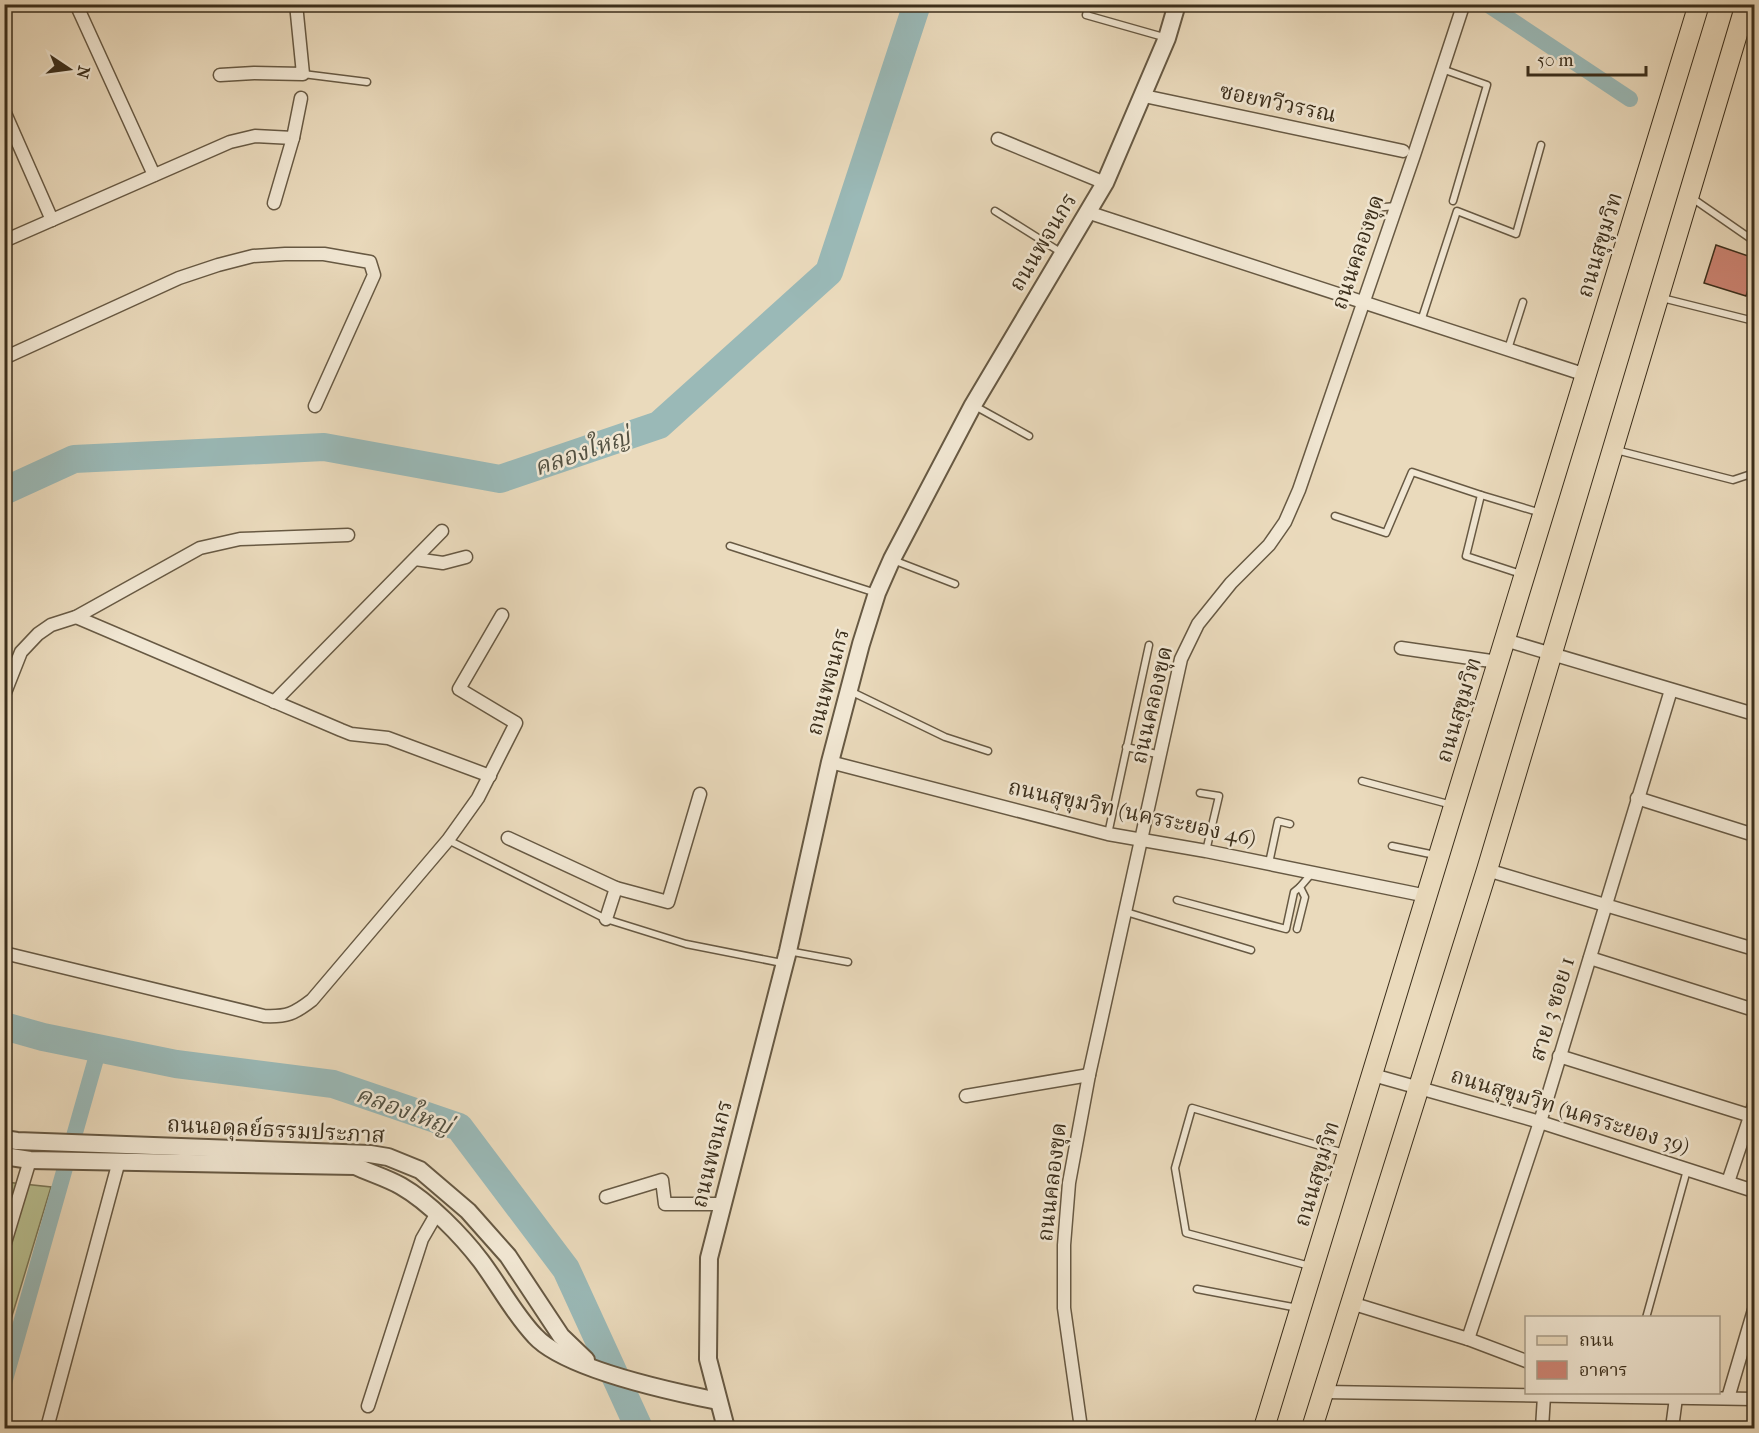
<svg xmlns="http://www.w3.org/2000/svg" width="1759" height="1433" font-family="'IM FELL French Canon','Noto Serif Thai',serif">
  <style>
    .green { fill: #b8bf90; stroke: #7a7656; stroke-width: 1.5 }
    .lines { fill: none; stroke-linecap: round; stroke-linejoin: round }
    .canal { stroke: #9ab9b7; stroke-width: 16 }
    .river { stroke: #9ab9b7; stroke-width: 28 }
    .building { fill: #cd8473; stroke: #3b2e1b; stroke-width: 1.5 }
    .service-casing { stroke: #675943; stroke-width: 9 }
    .minor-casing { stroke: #675943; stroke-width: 15 }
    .tertiary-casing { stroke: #675943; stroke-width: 20 }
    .primary-casing { stroke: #3b2e1b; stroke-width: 22 }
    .service { stroke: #f1e7d3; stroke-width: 6 }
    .minor { stroke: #f1e7d3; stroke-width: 12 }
    .tertiary { stroke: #f1e7d3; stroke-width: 16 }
    .primary { stroke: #eadabc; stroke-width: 20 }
    .labels { text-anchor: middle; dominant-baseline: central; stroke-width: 5; stroke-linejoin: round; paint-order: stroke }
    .street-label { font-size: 22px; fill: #3b2e1b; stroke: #f1e7d3 }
    .water-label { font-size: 24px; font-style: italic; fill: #535142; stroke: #f1e7d3 }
  </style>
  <rect width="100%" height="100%" fill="#eadabc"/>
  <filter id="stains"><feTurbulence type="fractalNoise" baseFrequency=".00333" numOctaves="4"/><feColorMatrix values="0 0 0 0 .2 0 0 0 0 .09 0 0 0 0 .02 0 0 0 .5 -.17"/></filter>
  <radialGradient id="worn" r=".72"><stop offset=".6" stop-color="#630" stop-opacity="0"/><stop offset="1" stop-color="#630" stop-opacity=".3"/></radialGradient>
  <polygon class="green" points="5,1182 51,1187 5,1339"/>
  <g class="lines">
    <g class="canal">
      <polyline points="1487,4 1630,99"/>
      <polyline points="4,1383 99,1048"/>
    </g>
    <g class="river">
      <polyline points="4,491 74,459 324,447 500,479 659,425 829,272 917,4"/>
      <polyline points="4,1026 43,1037 176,1064 333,1084 459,1127 566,1269 639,1428"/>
    </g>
  </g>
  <polygon class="building" points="1716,245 1754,258 1754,271 1746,296 1704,283"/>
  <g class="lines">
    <g class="service-casing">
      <g id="service">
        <polyline points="1089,4 1086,15 1167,38"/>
        <polyline points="1442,69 1487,85 1453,201"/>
        <polyline points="303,74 367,82"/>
        <polyline points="1692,198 1754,241"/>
        <polyline points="995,211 1062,253"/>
        <polyline points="1343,295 1373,208 1396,206"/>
        <polyline points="1662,298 1754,321"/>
        <polyline points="1421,321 1457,211 1516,234 1541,145"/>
        <polyline points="1508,349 1523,302"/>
        <polyline points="973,405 1029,436"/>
        <polyline points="1616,450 1733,480 1754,473"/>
        <polyline points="1481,495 1541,513"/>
        <polyline points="1335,516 1386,533 1412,472 1481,495 1466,556 1521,574"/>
        <polyline points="730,546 876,593"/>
        <polyline points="893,560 955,584"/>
        <polyline points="850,691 945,737 988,751"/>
        <polyline points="1126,747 1161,755"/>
        <polyline points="1362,781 1452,805"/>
        <polyline points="1200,793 1219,796 1206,851"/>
        <polyline points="1108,834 1149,645"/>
        <polyline points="448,840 606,919 686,944 782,963"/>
        <polyline points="1392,846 1435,855"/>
        <polyline points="1269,863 1278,821 1290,824"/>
        <polyline points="1177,900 1286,929 1294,892 1300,887"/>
        <polyline points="1126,912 1251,950"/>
        <polyline points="1297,929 1305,897 1300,887 1312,873"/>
        <polyline points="788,951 848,962"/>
        <polyline points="1310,1266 1186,1233 1175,1168 1192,1108 1344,1153"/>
        <polyline points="1197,1289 1298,1308"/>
        <polyline points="1646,1318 1687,1170"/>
      </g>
    </g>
    <g class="minor-casing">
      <g id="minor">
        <polyline points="76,4 154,175"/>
        <polyline points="220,75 254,73 303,74 296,4"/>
        <polyline points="1144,96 1403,151"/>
        <polyline points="4,111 52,220"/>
        <polyline points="998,139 1105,183"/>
        <polyline points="274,203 293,138 301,98"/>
        <polyline points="1087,212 1586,375"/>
        <polyline points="4,241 230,142 255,136 293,138"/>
        <polyline points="4,358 179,278 218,265 253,256 285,254 324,254 370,262 374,275 315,406"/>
        <polyline points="415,559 443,563 466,557"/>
        <polyline points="76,617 341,730 351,734 388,738 490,776"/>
        <polyline points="1505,640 1754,714"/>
        <polyline points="1401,648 1498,662"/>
        <polyline points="4,695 21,652 38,634 51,625 76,617 200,548 240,539 348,535"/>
        <polyline points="274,702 442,531"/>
        <polyline points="830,762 1108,834 1206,851 1427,896"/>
        <polyline points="1637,798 1754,835"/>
        <polyline points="508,838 616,888 668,902 700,794"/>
        <polyline points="1487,870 1754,949"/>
        <polyline points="606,919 616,888"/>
        <path d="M4,953L264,1016C287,1017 294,1014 312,1000L448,840L478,798L516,723L459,689L502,615"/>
        <polyline points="1590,958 1754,1010"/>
        <polyline points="1559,1056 1751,1116"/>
        <polyline points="1373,1075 1540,1122 1754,1191"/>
        <polyline points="966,1096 1089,1075"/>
        <polyline points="1728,1182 1754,1105"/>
        <polyline points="606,1197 662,1180 665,1204 722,1204"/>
        <polyline points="4,1246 30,1160"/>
        <polyline points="1351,1303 1468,1339 1526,1361"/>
        <polyline points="1468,1339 1540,1122 1671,690"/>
        <polyline points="1324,1392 1754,1399"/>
        <polyline points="1728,1398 1754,1310"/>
        <polyline points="368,1406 422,1239 437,1213"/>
        <polyline points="47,1428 119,1161"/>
        <polyline points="1081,1428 1064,1308 1064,1245 1069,1183 1089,1075 1181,659 1198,624 1231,583 1269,545 1285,522 1299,490 1414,155 1462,9"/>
        <polyline points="1542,1428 1544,1396"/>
        <polyline points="1672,1428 1676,1398"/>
      </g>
    </g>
    <g class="tertiary-casing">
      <g id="tertiary">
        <polyline points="4,1139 17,1141 370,1154 388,1157 420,1170 468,1211 508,1256 561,1336 586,1360"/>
        <path d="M4,1156L30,1160L355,1166C370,1173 387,1178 401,1186C429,1202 462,1236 481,1261C499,1285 514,1314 535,1336C565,1369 673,1392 718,1401"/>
        <polyline points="726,1428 708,1359 709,1258 788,951 830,762 861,644 877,593 892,559 973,405 1105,183 1167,38 1177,4"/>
      </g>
    </g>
    <g class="primary-casing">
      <g id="primary">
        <polyline points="1264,1428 1699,4"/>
        <polyline points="1312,1428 1487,870 1746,4"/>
      </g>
    </g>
    <use href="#service" class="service"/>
    <use href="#minor" class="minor"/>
    <use href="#tertiary" class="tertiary"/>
    <use href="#primary" class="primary"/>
  </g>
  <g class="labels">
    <g class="street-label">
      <text transform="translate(1278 103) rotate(12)">ซอยทวีวรรณ</text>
      <text transform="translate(1043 242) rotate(-59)">ถนนพจนกร</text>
      <text transform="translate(1600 245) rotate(-73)">ถนนสุขุมวิท</text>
      <text transform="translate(1358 252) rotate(-71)">ถนนคลองขุด</text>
      <text transform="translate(828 682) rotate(-75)">ถนนพจนกร</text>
      <text transform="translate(1152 705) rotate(-77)">ถนนคลองขุด</text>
      <text transform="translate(1459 710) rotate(-73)">ถนนสุขุมวิท</text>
      <text transform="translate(1132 813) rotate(12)">ถนนสุขุมวิท (นครระยอง 46)</text>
      <text transform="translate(1552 1009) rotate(-73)">สาย 3 ซอย 1</text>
      <text transform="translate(1570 1111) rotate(17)">ถนนสุขุมวิท (นครระยอง 39)</text>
      <text transform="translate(276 1130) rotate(3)">ถนนอดุลย์ธรรมประภาส</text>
      <text transform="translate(712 1154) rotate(-76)">ถนนพจนกร</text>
      <text transform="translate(1317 1174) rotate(-73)">ถนนสุขุมวิท</text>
      <text transform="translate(1052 1182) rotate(-83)">ถนนคลองขุด</text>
    </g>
    <g class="water-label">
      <text transform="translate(582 452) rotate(-19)">คลองใหญ่</text>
      <text transform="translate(404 1110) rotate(20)">คลองใหญ่</text>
    </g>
  </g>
  <rect width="1759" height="1433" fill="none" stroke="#eadabc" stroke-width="24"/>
  <rect x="6" y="6" width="1747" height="1421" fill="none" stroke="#3b2e1b" stroke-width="3"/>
  <rect x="12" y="12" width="1735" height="1409" fill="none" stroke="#3b2e1b" stroke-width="1.5"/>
  <rect x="1525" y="1316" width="195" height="78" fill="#f1e7d3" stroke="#a89d89" stroke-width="1.5"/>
  <rect x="1537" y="1336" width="30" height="9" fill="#eadabc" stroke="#a89d89" stroke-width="1.5"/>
  <text x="1579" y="1346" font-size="18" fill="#3b2e1b">ถนน</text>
  <rect x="1537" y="1361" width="30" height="18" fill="#cd8473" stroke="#a89d89" stroke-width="1.5"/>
  <text x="1579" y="1376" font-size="18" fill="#3b2e1b">อาคาร</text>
  <g transform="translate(69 69) rotate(103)" stroke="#f1e7d3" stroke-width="4.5" paint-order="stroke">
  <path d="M0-4.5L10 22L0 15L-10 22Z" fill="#3b2e1b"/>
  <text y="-9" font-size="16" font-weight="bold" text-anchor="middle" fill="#3b2e1b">N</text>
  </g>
  <path d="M1528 66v9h118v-9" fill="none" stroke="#3b2e1b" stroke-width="3"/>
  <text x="1537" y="66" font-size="18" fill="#3b2e1b" stroke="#f1e7d3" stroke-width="4.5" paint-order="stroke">50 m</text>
  <rect width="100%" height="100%" filter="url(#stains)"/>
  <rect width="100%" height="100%" fill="url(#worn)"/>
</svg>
